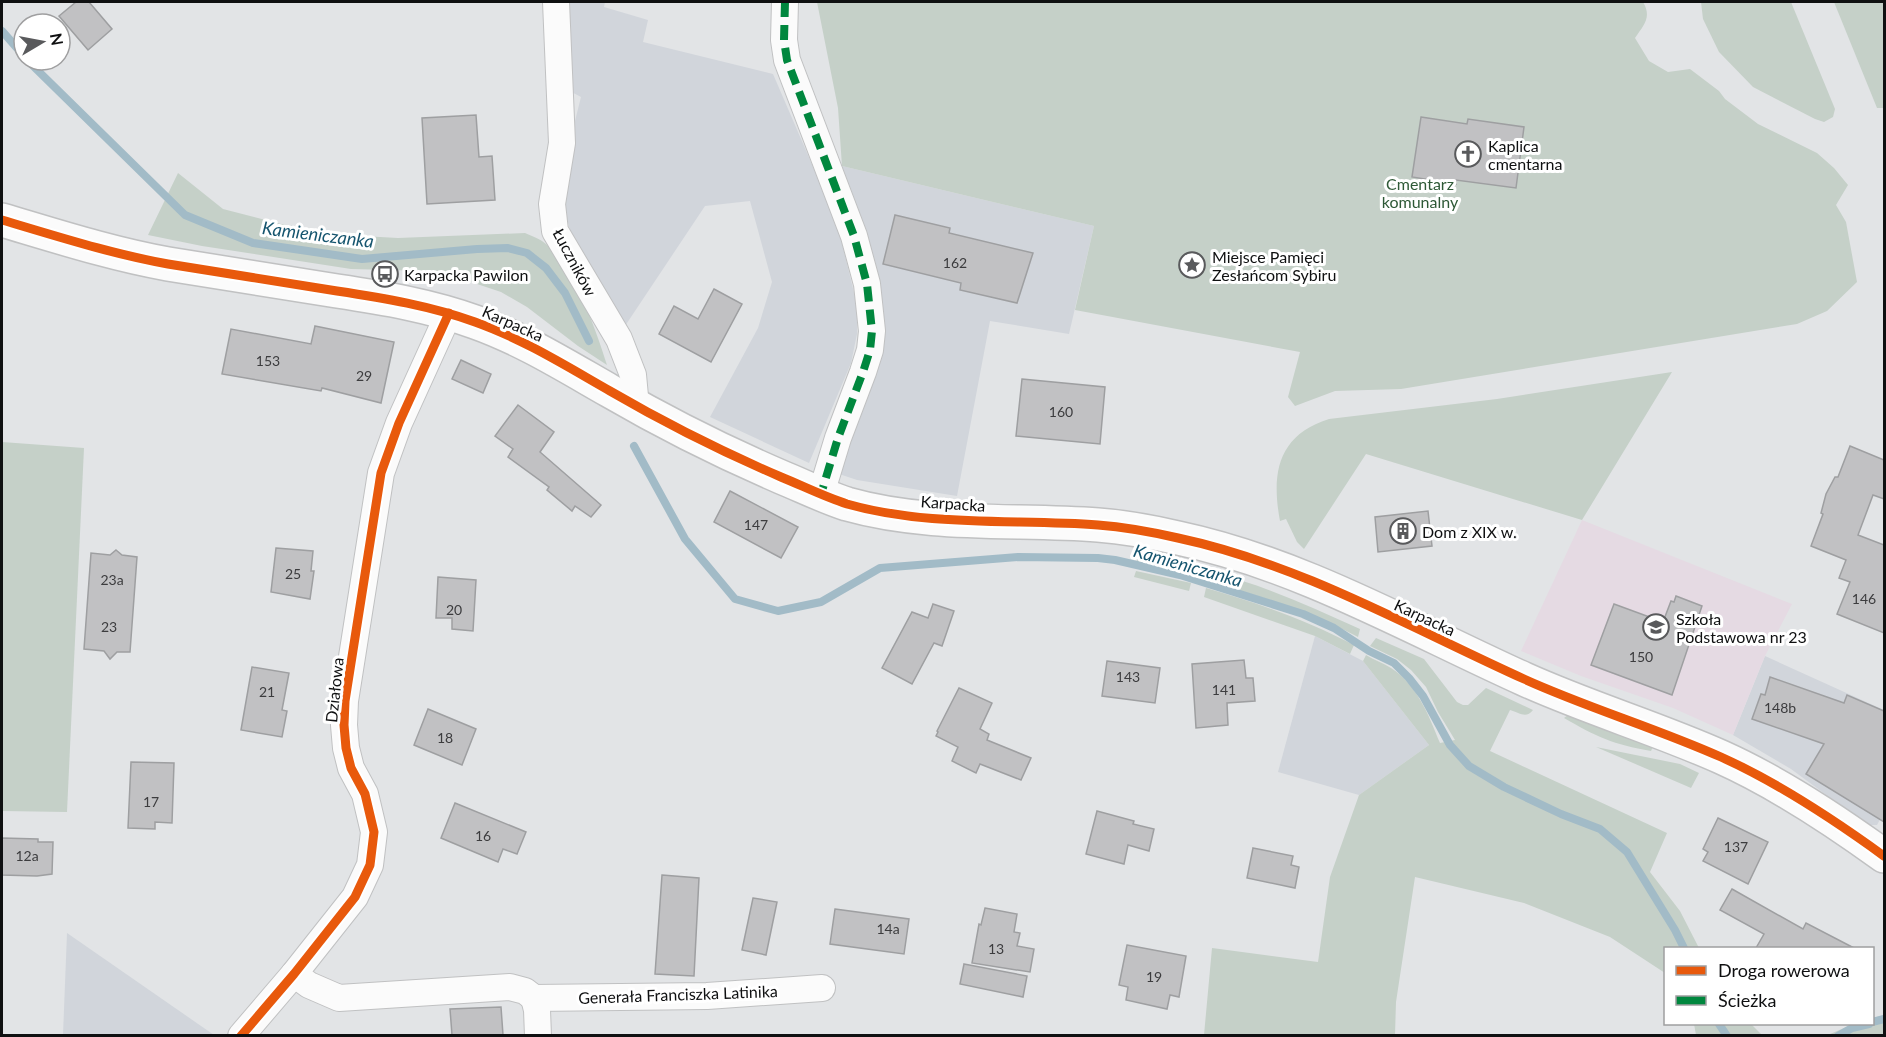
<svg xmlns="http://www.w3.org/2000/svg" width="1886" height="1037" font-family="Lato,sans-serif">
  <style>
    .built { fill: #d1d5db }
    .education { fill: #e5dae3 }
    .green { fill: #c5d0c8 }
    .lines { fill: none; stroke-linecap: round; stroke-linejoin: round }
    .stream { stroke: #a2bbc7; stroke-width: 8 }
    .building { fill: #c1c1c3; stroke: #9e9fa1; stroke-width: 1.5 }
    .street-casing { stroke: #c0c1c2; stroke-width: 28 }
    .secondary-casing { stroke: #c0c1c2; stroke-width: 36 }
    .street { stroke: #fbfbfb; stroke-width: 26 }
    .secondary { stroke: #fbfbfb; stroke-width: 33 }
    .quiet { stroke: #00873e; stroke-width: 8; stroke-dasharray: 15 8; stroke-linecap: butt }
    .cycleway-casing { stroke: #fff; stroke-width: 13 }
    .cycleway { stroke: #e8590c; stroke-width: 9 }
    .labels { text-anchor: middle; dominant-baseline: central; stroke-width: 6; stroke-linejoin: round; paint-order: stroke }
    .number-label { font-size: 14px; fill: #3c3c3e }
    .poi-label { font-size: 16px; fill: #0f1011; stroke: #fff; text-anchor: start }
    .park-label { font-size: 16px; fill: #2e5936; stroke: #fff }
    .street-label { font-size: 16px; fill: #0f1011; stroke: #fff }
    .water-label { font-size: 18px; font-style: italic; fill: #16556f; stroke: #fff }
  </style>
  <rect width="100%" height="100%" fill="#e2e4e6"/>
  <g class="built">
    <polygon points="560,2 605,2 604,7 648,20 643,42 773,74 823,190 840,235 857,305 857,334 851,363 809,463 710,417 758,328 772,282 750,201 705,206 625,326 570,230 564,207 570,141 581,97 566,89"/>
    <polygon points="842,166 1094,226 1069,334 990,321 957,496 857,480 833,472 873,366 867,240"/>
    <polygon points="1315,636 1363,661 1429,745 1359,795 1278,772"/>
    <polygon points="1765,656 1884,710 1884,812 1877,825 1867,825 1791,769 1733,735"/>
    <polygon points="67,933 214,1035 63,1035"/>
  </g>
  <polygon class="education" points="1582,520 1792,604 1765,656 1733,735 1673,708 1581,676 1521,651"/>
  <g class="green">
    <path d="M817,2H1643C1652,17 1644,25 1635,38L1649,61L1668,72L1690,69L1719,91L1725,99L1758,124L1817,153L1834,168L1848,185L1836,205L1846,222L1857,282L1827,311L1797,324L1401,389L1335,391L1295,406L1288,397L1300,352L1075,310L1094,226L842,166L838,108Z"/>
    <polygon points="1701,2 1791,2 1835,109 1833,117 1824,122 1815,119 1753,87 1719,52 1703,19"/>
    <polygon points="1834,2 1884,2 1884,108 1877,108"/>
    <path d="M178,173L223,209L281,224L344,235L398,238L525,233C531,236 538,238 542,241C573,263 596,330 607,365L578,346L527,307L501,292L471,282L429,271L351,269L202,246L148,235Z"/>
    <path d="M1672,372L1582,520L1366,454L1304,549L1297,542L1286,519L1280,521C1271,473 1278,435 1329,419L1497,399Z"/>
    <polygon points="2,442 84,448 67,812 2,811"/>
    <polygon points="1138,556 1194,568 1192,577 1137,562"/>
    <polygon points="1136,571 1191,583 1189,591 1134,577"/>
    <path d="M1209,572C1263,584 1311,607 1360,629L1358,637C1310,611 1260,596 1207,581Z"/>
    <path d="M1206,588C1258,603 1306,620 1354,645L1350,654L1315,636L1204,597Z"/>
    <path d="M1376,638L1424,659L1457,702L1463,705H1468L1486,688L1533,710C1526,719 1520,713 1510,710L1490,751L1667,833L1650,872L1680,911L1699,948H1666L1665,973L1610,937L1524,903L1415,877L1396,1002L1395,1035H1204L1212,948L1318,962L1330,877L1359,795L1429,745L1363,661L1366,655C1374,660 1383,663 1391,668C1417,684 1429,716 1440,743L1455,740L1438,712L1426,687L1411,670L1397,659L1370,646Z"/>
    <path d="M1568,715L1654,744L1651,751C1614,745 1595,736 1564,718Z"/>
    <polygon points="1596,747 1680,764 1699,773 1691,788"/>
    <polygon points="1884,1015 1884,1035 1828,1035 1853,1024 1872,1024 1873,1018"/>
    <polygon points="1694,1024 1751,1024 1762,1035 1696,1035"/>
  </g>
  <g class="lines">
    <g class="stream">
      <polyline points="2,31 24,56"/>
      <polyline points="27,60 185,215 253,243 362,259 477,249 508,248 527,253 546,268 565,293 589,341"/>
      <polyline points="634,446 685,539 735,599 778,611 821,602 880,568 1018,557 1098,558 1115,560 1180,575 1303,614 1334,628 1369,651 1394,663 1409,678 1423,696 1450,745 1469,766 1504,787 1561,814 1600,829 1627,852 1675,930 1684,948"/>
      <polyline points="1872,1022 1884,1019"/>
      <polyline points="1719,1024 1727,1036"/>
      <polyline points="1838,1036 1852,1028 1869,1024"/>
    </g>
  </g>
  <g class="building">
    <polygon points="76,2 89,2 112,29 88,50 59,16"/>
    <polygon points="476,115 479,157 492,156 495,200 427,204 422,118"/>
    <polygon points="1421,117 1467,124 1468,119 1524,127 1516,188 1456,180 1456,184 1412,177"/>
    <polygon points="895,215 950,228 949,233 1033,253 1017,303 960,290 961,283 883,264"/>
    <polygon points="714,289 742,304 711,362 659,334 674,306 698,319"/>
    <polygon points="315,326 394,342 381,403 322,388 321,391 222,374 231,329 311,344"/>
    <polygon points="461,360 491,374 483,393 452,379"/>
    <polygon points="1022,379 1105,387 1100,444 1016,436"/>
    <polygon points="518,405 554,432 540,452 601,505 591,517 575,506 572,511 547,490 549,487 508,457 513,449 495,436"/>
    <polygon points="1850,446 1884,460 1884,499 1873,495 1858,535 1884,545 1884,633 1837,614 1850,582 1839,578 1846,560 1811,546 1823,514 1821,513 1826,494 1835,477 1838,477"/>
    <polygon points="730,491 798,527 781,558 714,522"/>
    <polygon points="1428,511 1432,546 1378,552 1375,517"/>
    <polygon points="276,548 313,551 311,571 314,571 310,599 271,592"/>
    <polygon points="116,550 122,555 137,557 130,652 117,652 110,659 104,651 84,649 91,553 110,555"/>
    <polygon points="438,577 476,580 473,631 452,629 452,618 436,618"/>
    <polygon points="1676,596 1702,606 1672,695 1591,665 1614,604 1663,622 1671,601 1674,602"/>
    <polygon points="933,604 954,611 942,646 934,643 912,684 882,668 912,612 928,618"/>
    <polygon points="1244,660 1246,678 1253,678 1255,701 1227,703 1228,725 1196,728 1192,664"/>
    <polygon points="1107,661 1160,668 1155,703 1102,696"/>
    <polygon points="252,667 289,673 282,710 287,711 282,737 241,730"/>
    <polygon points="1770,677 1844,703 1847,695 1884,711 1884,822 1806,774 1824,744 1752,719 1761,694 1765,695"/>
    <polygon points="959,688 992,703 980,729 989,734 987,740 1031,758 1021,780 980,764 976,773 952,761 958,747 936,736 938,732 937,731"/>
    <polygon points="428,709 476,729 462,765 414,745"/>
    <polygon points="131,762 174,763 172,823 155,822 155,829 128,828"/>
    <polygon points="455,803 526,832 517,854 503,849 498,862 441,838"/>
    <polygon points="1097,811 1134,821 1133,824 1154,829 1149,851 1128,845 1124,864 1086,854"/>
    <polygon points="1718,818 1768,842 1748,884 1703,861 1708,852 1703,849"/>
    <polygon points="2,838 38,839 38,842 53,842 52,874 37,876 2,875"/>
    <polygon points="1253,848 1293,856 1291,865 1299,867 1295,888 1247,878"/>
    <polygon points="662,875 699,878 694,976 655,974"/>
    <polygon points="1732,889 1803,929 1806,923 1854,948 1756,948 1764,934 1720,910"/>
    <polygon points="753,898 777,902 766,955 742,950"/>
    <polygon points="985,908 1017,914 1014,932 1020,933 1017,946 1034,949 1030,972 972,963 979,924 981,925"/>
    <polygon points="835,909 909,919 904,954 830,944"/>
    <polygon points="1127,945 1186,956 1179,997 1170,995 1167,1009 1126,1000 1128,987 1119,985"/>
    <polygon points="964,964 1027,976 1023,997 960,984"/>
    <polygon points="501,1007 503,1035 452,1035 450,1009"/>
  </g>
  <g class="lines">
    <g class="street-casing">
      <g id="street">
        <polyline points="556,2 562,143 552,204 555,231 619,339 633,375 636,407"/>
        <polyline points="785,2 784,40 787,60 854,236 867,284 872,331 870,350 863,372 838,438 821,494"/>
        <polyline points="294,974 309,985 339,998 510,987 525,991 534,998 707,996 822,988"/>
        <polyline points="534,998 537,1010 538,1036"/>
        <polyline points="241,1036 294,974 355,897 370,865 374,832 365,794 351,768 346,748 344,725 345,701 381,473 399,423 449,313"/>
      </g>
    </g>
    <g class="secondary-casing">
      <path id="secondary" d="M2,220C56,236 112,254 168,264C224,273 281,282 337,291C384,298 431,306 475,322C523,339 566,366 610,391C665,423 723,452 781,477C803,486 825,497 847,504C928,527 1015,519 1098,525C1125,527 1152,532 1178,538C1300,564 1411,628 1524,679C1588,708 1656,728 1721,757C1779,783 1833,819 1884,856"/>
    </g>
    <use href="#street" class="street"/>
    <use href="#secondary" class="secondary"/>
    <polyline class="quiet" points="785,2 784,40 787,60 854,236 867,284 872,331 870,350 863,372 838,438 821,494"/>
    <g class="cycleway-casing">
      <g id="cycleway">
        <path d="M2,220C56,236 112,254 168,264C224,273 281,282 337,291C384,298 431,306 475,322C523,339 566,366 610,391C665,423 723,452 781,477C803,486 825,497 847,504C928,527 1015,519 1098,525C1125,527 1152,532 1178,538C1300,564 1411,628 1524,679C1588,708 1656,728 1721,757C1779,783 1833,819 1884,856"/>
        <polyline points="241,1036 294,974 355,897 370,865 374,832 365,794 351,768 346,748 344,725 345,701 381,473 399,423 449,313"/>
      </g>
    </g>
    <use href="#cycleway" class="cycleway"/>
  </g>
  <defs>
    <g id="church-ring" transform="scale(1.35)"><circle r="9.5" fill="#fff" stroke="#595a5c" stroke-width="1.5"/><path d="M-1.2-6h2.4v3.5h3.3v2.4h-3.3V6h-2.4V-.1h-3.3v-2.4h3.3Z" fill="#595a5c"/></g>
    <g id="sight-ring" transform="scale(1.35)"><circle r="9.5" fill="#fff" stroke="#595a5c" stroke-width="1.5"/><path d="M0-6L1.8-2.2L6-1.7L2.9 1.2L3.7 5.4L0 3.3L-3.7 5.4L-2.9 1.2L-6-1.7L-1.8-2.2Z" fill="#595a5c"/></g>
    <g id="bus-ring" transform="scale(1.35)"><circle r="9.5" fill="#fff" stroke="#595a5c" stroke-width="1.5"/><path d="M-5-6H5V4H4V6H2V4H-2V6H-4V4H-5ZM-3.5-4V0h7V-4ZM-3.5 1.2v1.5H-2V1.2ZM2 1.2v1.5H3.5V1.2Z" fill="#595a5c"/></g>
    <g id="building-ring" transform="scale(1.35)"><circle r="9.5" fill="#fff" stroke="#595a5c" stroke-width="1.5"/><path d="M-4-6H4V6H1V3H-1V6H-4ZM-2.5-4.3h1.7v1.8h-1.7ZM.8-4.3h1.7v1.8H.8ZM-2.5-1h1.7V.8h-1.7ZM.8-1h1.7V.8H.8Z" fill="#595a5c"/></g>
    <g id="school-ring" transform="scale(1.35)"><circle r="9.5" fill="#fff" stroke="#595a5c" stroke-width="1.5"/><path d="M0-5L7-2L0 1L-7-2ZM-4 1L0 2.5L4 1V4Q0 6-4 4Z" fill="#595a5c"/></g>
  </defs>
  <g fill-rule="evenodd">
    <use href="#church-ring" x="1468" y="154"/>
    <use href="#sight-ring" x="1192" y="265"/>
    <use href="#bus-ring" x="385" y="274"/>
    <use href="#building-ring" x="1403" y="531"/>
    <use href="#school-ring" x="1656" y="627"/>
  </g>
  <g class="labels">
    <g class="number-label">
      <text x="955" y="262">162</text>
      <text x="268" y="360">153</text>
      <text x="364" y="375">29</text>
      <text x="1061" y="411">160</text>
      <text x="756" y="524">147</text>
      <text x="293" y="573">25</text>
      <text x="112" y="579">23a</text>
      <text x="1864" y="598">146</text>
      <text x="454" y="609">20</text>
      <text x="109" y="626">23</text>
      <text x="1641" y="656">150</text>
      <text x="1128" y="676">143</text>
      <text x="1224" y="689">141</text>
      <text x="267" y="691">21</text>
      <text x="1780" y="707">148b</text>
      <text x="445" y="737">18</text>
      <text x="151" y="801">17</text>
      <text x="483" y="835">16</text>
      <text x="1736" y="846">137</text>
      <text x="27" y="855">12a</text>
      <text x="888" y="928">14a</text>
      <text x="996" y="948">13</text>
      <text x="1154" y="976">19</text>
    </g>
    <g class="poi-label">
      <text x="1488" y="145">Kaplica<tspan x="1488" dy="18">cmentarna</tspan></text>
      <text x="1212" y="256">Miejsce Pamięci<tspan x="1212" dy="18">Zesłańcom Sybiru</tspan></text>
      <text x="404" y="274">Karpacka Pawilon</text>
      <text x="1422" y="531">Dom z XIX w.</text>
      <text x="1676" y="618">Szkoła<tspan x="1676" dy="18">Podstawowa nr 23</tspan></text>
    </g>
    <g class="park-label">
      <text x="1420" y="183">Cmentarz<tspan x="1420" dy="18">komunalny</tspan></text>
    </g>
    <g class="street-label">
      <text transform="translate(575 262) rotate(62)">Łuczników</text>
      <text transform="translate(513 323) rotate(24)">Karpacka</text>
      <text transform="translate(953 503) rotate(4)">Karpacka</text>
      <text transform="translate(1425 617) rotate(25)">Karpacka</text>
      <text transform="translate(334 690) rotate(-84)">Działowa</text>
      <text transform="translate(678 994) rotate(-2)">Generała Franciszka Latinika</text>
    </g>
    <g class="water-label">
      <text transform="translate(318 234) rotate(7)">Kamieniczanka</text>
      <text transform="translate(1188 565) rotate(16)">Kamieniczanka</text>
    </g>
  </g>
  <rect width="1886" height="1037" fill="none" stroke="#0f1011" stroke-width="6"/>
  <rect x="1664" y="947" width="210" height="78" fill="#ffffff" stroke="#9f9fa0" stroke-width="1.5"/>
  <rect x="1676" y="966" width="30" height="9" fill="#e8590c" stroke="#9f9fa0" stroke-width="1.5"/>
  <text x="1718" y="977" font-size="18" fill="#0f1011">Droga rowerowa</text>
  <rect x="1676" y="996" width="30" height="9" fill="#00873e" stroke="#9f9fa0" stroke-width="1.5"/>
  <text x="1718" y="1007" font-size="18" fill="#0f1011">Ścieżka</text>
  <g transform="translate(42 42) rotate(80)"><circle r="28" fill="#ffffff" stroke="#9f9fa0" stroke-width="1.5"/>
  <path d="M0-4.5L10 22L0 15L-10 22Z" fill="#595a5c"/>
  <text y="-9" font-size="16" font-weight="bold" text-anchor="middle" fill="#0f1011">N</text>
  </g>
</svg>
